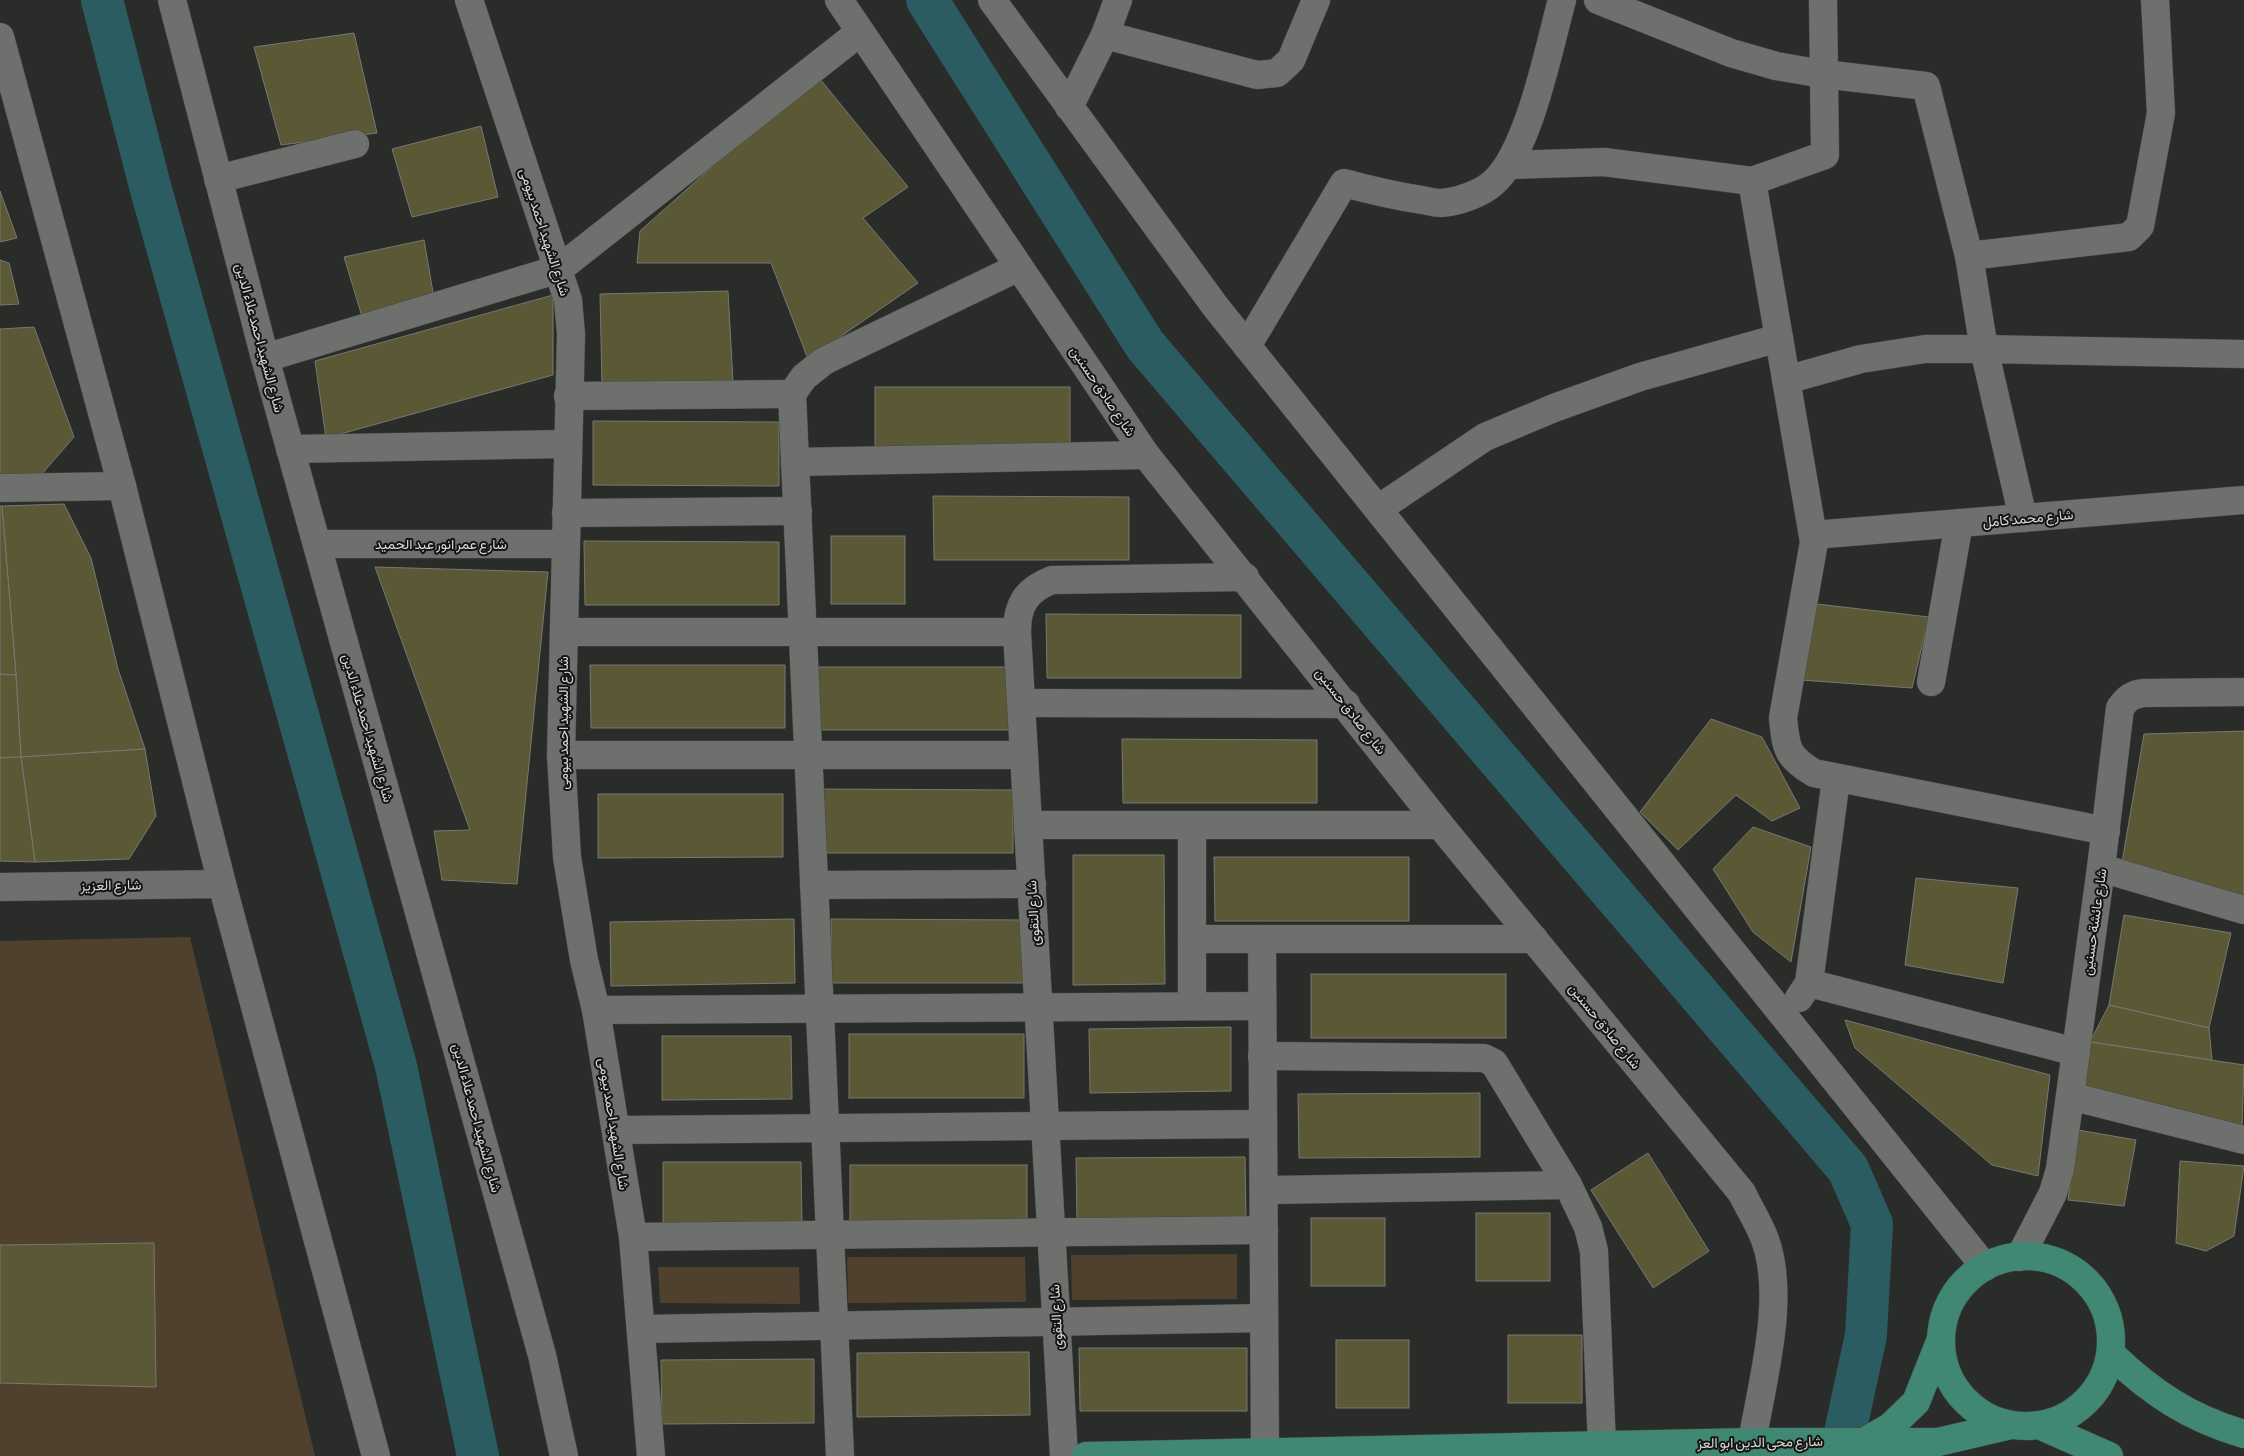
<svg xmlns="http://www.w3.org/2000/svg" width="2244" height="1456" font-family="'Asap Condensed',Vazirmatn,sans-serif">
  <style>
    .green { fill: #50412e }
    .lines { fill: none; stroke-linecap: round; stroke-linejoin: round }
    .canal { stroke: #2b5c61; stroke-width: 42 }
    .building { fill: #5a5835; stroke: #787874 }
    .minor-casing { stroke: #464845; stroke-width: 29 }
    .major-casing { stroke: #464845; stroke-width: 29 }
    .minor { stroke: #6e706d; stroke-width: 28 }
    .major { stroke: #408774; stroke-width: 28 }
    .labels { text-anchor: middle; dominant-baseline: central; stroke-width: 4; stroke-linejoin: round; paint-order: stroke }
    .street-label { font-size: 14px; fill: #d7d9d7; stroke: #141413 }
  </style>
  <rect width="100%" height="100%" fill="#2a2c2a"/>
  <g class="green">
    <polygon points="190,937 315,1456 0,1456 0,941"/>
    <polygon points="1237,1254 1237,1299 1072,1300 1071,1255"/>
    <polygon points="847,1257 1025,1257 1026,1302 848,1303"/>
    <polygon points="658,1267 799,1267 800,1304 660,1303"/>
  </g>
  <g class="lines">
    <g class="canal">
      <polyline points="102,0 150,186 396,1066 478,1456"/>
      <polyline points="927,0 1145,345 1848,1169 1872,1224 1866,1335 1840,1456"/>
    </g>
  </g>
  <g class="building">
    <polygon points="354,33 377,133 281,145 254,47"/>
    <polygon points="816,74 908,187 863,218 918,283 808,359 771,263 637,263 640,231"/>
    <polygon points="481,126 498,197 412,217 392,149"/>
    <polygon points="0,191 17,238 0,242"/>
    <polygon points="424,240 435,304 364,323 344,257"/>
    <polygon points="0,260 9,263 19,304 0,305"/>
    <polygon points="728,291 733,382 602,386 600,294"/>
    <polygon points="553,295 553,375 326,438 315,361"/>
    <polygon points="34,327 74,437 41,475 0,476 0,329"/>
    <rect x="875" y="387" width="195" height="64"/>
    <polygon points="593,421 779,422 779,486 593,485"/>
    <polygon points="933,496 1129,497 1129,560 934,560"/>
    <polygon points="64,504 91,558 118,669 145,749 21,757 16,675 2,506"/>
    <polygon points="0,506 2,506 16,675 0,674"/>
    <rect x="831" y="536" width="74" height="68"/>
    <polygon points="584,541 779,542 779,605 585,605"/>
    <polygon points="375,567 548,572 517,884 442,880 434,831 470,830"/>
    <polygon points="1817,604 1929,617 1912,688 1801,680"/>
    <polygon points="1046,614 1241,615 1241,678 1047,678"/>
    <polygon points="590,665 785,665 785,728 591,728"/>
    <rect x="818" y="667" width="195" height="63"/>
    <polygon points="0,674 16,675 21,757 0,758"/>
    <polygon points="1711,719 1762,737 1800,808 1772,821 1736,795 1678,850 1640,812"/>
    <polygon points="2244,731 2244,898 2122,862 2144,734"/>
    <polygon points="1122,739 1317,740 1317,803 1123,803"/>
    <polygon points="145,749 156,816 129,859 35,862 21,757"/>
    <polygon points="21,757 35,862 0,861 0,758"/>
    <polygon points="818,789 1013,790 1013,853 818,853"/>
    <polygon points="598,794 783,794 783,857 598,858"/>
    <polygon points="1753,827 1811,847 1791,962 1753,932 1713,869"/>
    <polygon points="1073,855 1164,855 1165,984 1073,985"/>
    <polygon points="1214,857 1409,857 1409,921 1215,921"/>
    <polygon points="1916,878 2018,888 2003,983 1905,965"/>
    <polygon points="2124,915 2231,933 2209,1028 2109,1005"/>
    <polygon points="794,919 795,983 611,986 610,922"/>
    <polygon points="831,919 1026,920 1026,983 831,983"/>
    <rect x="1311" y="974" width="195" height="64"/>
    <polygon points="2109,1005 2209,1028 2212,1060 2090,1042"/>
    <polygon points="1845,1020 2050,1075 2038,1176 1992,1165 1855,1048"/>
    <polygon points="1231,1027 1231,1091 1090,1093 1089,1029"/>
    <rect x="849" y="1034" width="175" height="64"/>
    <polygon points="662,1036 791,1036 792,1099 662,1100"/>
    <polygon points="2090,1042 2244,1065 2242,1128 2085,1090"/>
    <polygon points="1480,1093 1480,1157 1299,1158 1298,1094"/>
    <polygon points="2078,1130 2136,1140 2124,1206 2068,1200"/>
    <polygon points="1648,1153 1709,1251 1653,1288 1591,1190"/>
    <polygon points="1245,1157 1246,1220 1077,1222 1076,1158"/>
    <polygon points="2180,1161 2244,1166 2234,1236 2206,1251 2176,1243"/>
    <polygon points="663,1162 801,1162 802,1225 663,1226"/>
    <rect x="850" y="1165" width="177" height="64"/>
    <rect x="1476" y="1213" width="74" height="68"/>
    <rect x="1311" y="1218" width="74" height="68"/>
    <polygon points="154,1243 156,1387 0,1383 0,1245"/>
    <rect x="1508" y="1335" width="74" height="68"/>
    <rect x="1336" y="1340" width="73" height="68"/>
    <polygon points="1079,1348 1247,1348 1247,1411 1080,1411"/>
    <polygon points="1029,1352 1030,1415 857,1417 857,1353"/>
    <polygon points="814,1359 814,1423 662,1424 661,1360"/>
  </g>
  <g class="lines">
    <g class="minor-casing">
      <g id="minor">
        <polyline points="172,0 265,358 542,1355 564,1456"/>
        <polyline points="469,0 568,300 571,334 561,755 567,857 584,960 596,1010 633,1237 651,1456"/>
        <path d="M839,0L1146,455L1440,825L1742,1193C1749,1208 1758,1222 1764,1237C1787,1295 1762,1382 1752,1442"/>
        <polyline points="992,0 1215,306 1985,1267"/>
        <polyline points="1598,0 1731,53 1776,66 1823,74 1926,86 1969,256 1984,349 2244,354"/>
        <path d="M1823,0L1825,155L1752,181L1814,542L1783,718C1786,749 1787,757 1814,773L2106,831"/>
        <polyline points="1105,35 1257,75 1277,73 1291,60 1316,0"/>
        <polyline points="0,37 122,486 222,884 376,1456"/>
        <polyline points="1069,107 1105,35 1118,0"/>
        <polyline points="1509,165 1604,162 1752,181"/>
        <polyline points="218,179 355,144"/>
        <polyline points="1969,256 2129,237 2140,226 2161,113 2155,0"/>
        <path d="M1247,346L1344,183C1370,190 1395,196 1422,200C1428,201 1435,203 1441,203C1457,202 1481,194 1493,183C1529,152 1549,47 1562,0"/>
        <polyline points="265,358 559,269 860,32"/>
        <polyline points="1786,380 1861,359 1925,349 1984,349 2023,518"/>
        <polyline points="568,396 792,394"/>
        <polyline points="290,449 567,444"/>
        <polyline points="795,462 1146,455"/>
        <polyline points="0,488 122,486"/>
        <polyline points="1378,509 1485,437 1554,408 1640,377 1779,338"/>
        <polyline points="566,513 798,511"/>
        <polyline points="1813,535 2244,500"/>
        <polyline points="317,544 566,544"/>
        <polyline points="564,632 1017,632"/>
        <polyline points="1931,682 1959,523"/>
        <polyline points="1022,703 1346,704"/>
        <polyline points="561,755 1024,755"/>
        <polyline points="1029,825 1440,825"/>
        <polyline points="1192,825 1192,1006"/>
        <polyline points="2101,868 2244,910"/>
        <polyline points="814,885 1032,884"/>
        <polyline points="0,887 222,884"/>
        <polyline points="1192,939 1534,939"/>
        <polyline points="1262,939 1265,1452"/>
        <polyline points="1809,983 2076,1052"/>
        <polyline points="1799,998 1809,983 1836,779"/>
        <polyline points="596,1010 1262,1006"/>
        <polyline points="1262,1056 1484,1058 1494,1063 1568,1185 1588,1227 1594,1251 1602,1446"/>
        <polyline points="2070,1096 2244,1140"/>
        <polyline points="616,1130 1263,1124"/>
        <polyline points="1264,1190 1568,1185"/>
        <polyline points="633,1237 1264,1230"/>
        <path d="M2020,1257L2053,1193L2060,1169L2101,868L2120,708C2127,698 2133,694 2144,693L2244,692"/>
        <polyline points="642,1329 1264,1318"/>
        <polyline points="840,1456 792,394 804,377 824,361 1019,267"/>
        <path d="M1064,1456L1017,632C1017,605 1026,590 1052,580L1245,577"/>
      </g>
    </g>
    <g class="major-casing">
      <g id="major">
        <circle cx="2026" cy="1341" r="85"/>
        <path d="M2111,1354C2152,1393 2189,1418 2244,1434"/>
        <polyline points="2041,1426 2109,1456"/>
        <polyline points="1864,1442 1890,1427 1916,1402 1941,1339"/>
        <polyline points="1086,1456 1752,1442 1938,1442 2011,1425"/>
      </g>
    </g>
    <use href="#minor" class="minor"/>
    <use href="#major" class="major"/>
  </g>
  <g class="labels">
    <g class="street-label">
      <text transform="translate(545 232) rotate(72)">شارع الشهيد احمد بيومى</text>
      <text transform="translate(260 338) rotate(75)">شارع الشهيد احمد علاء الدين</text>
      <text transform="translate(1103 391) rotate(56)">شارع صادق حسنين</text>
      <text transform="translate(2028 518) rotate(-5)">شارع محمد كامل</text>
      <text x="441" y="544">شارع عمر انور عبد الحميد</text>
      <text transform="translate(1351 711) rotate(52)">شارع صادق حسنين</text>
      <text transform="translate(563 723) rotate(-90)">شارع الشهيد احمد بيومى</text>
      <text transform="translate(368 728) rotate(74)">شارع الشهيد احمد علاء الدين</text>
      <text transform="translate(111 885) rotate(-1)">شارع العزيز</text>
      <text transform="translate(1033 913) rotate(-93)">شارع التقوى</text>
      <text transform="translate(2094 922) rotate(-82)">شارع عائشة حسنين</text>
      <text transform="translate(1605 1026) rotate(51)">شارع صادق حسنين</text>
      <text transform="translate(477 1118) rotate(75)">شارع الشهيد احمد علاء الدين</text>
      <text transform="translate(614 1124) rotate(81)">شارع الشهيد احمد بيومى</text>
      <text transform="translate(1056 1317) rotate(-93)">شارع التقوى</text>
      <text transform="translate(1760 1442) rotate(-1)">شارع محى الدين ابو العز</text>
    </g>
  </g>
</svg>
